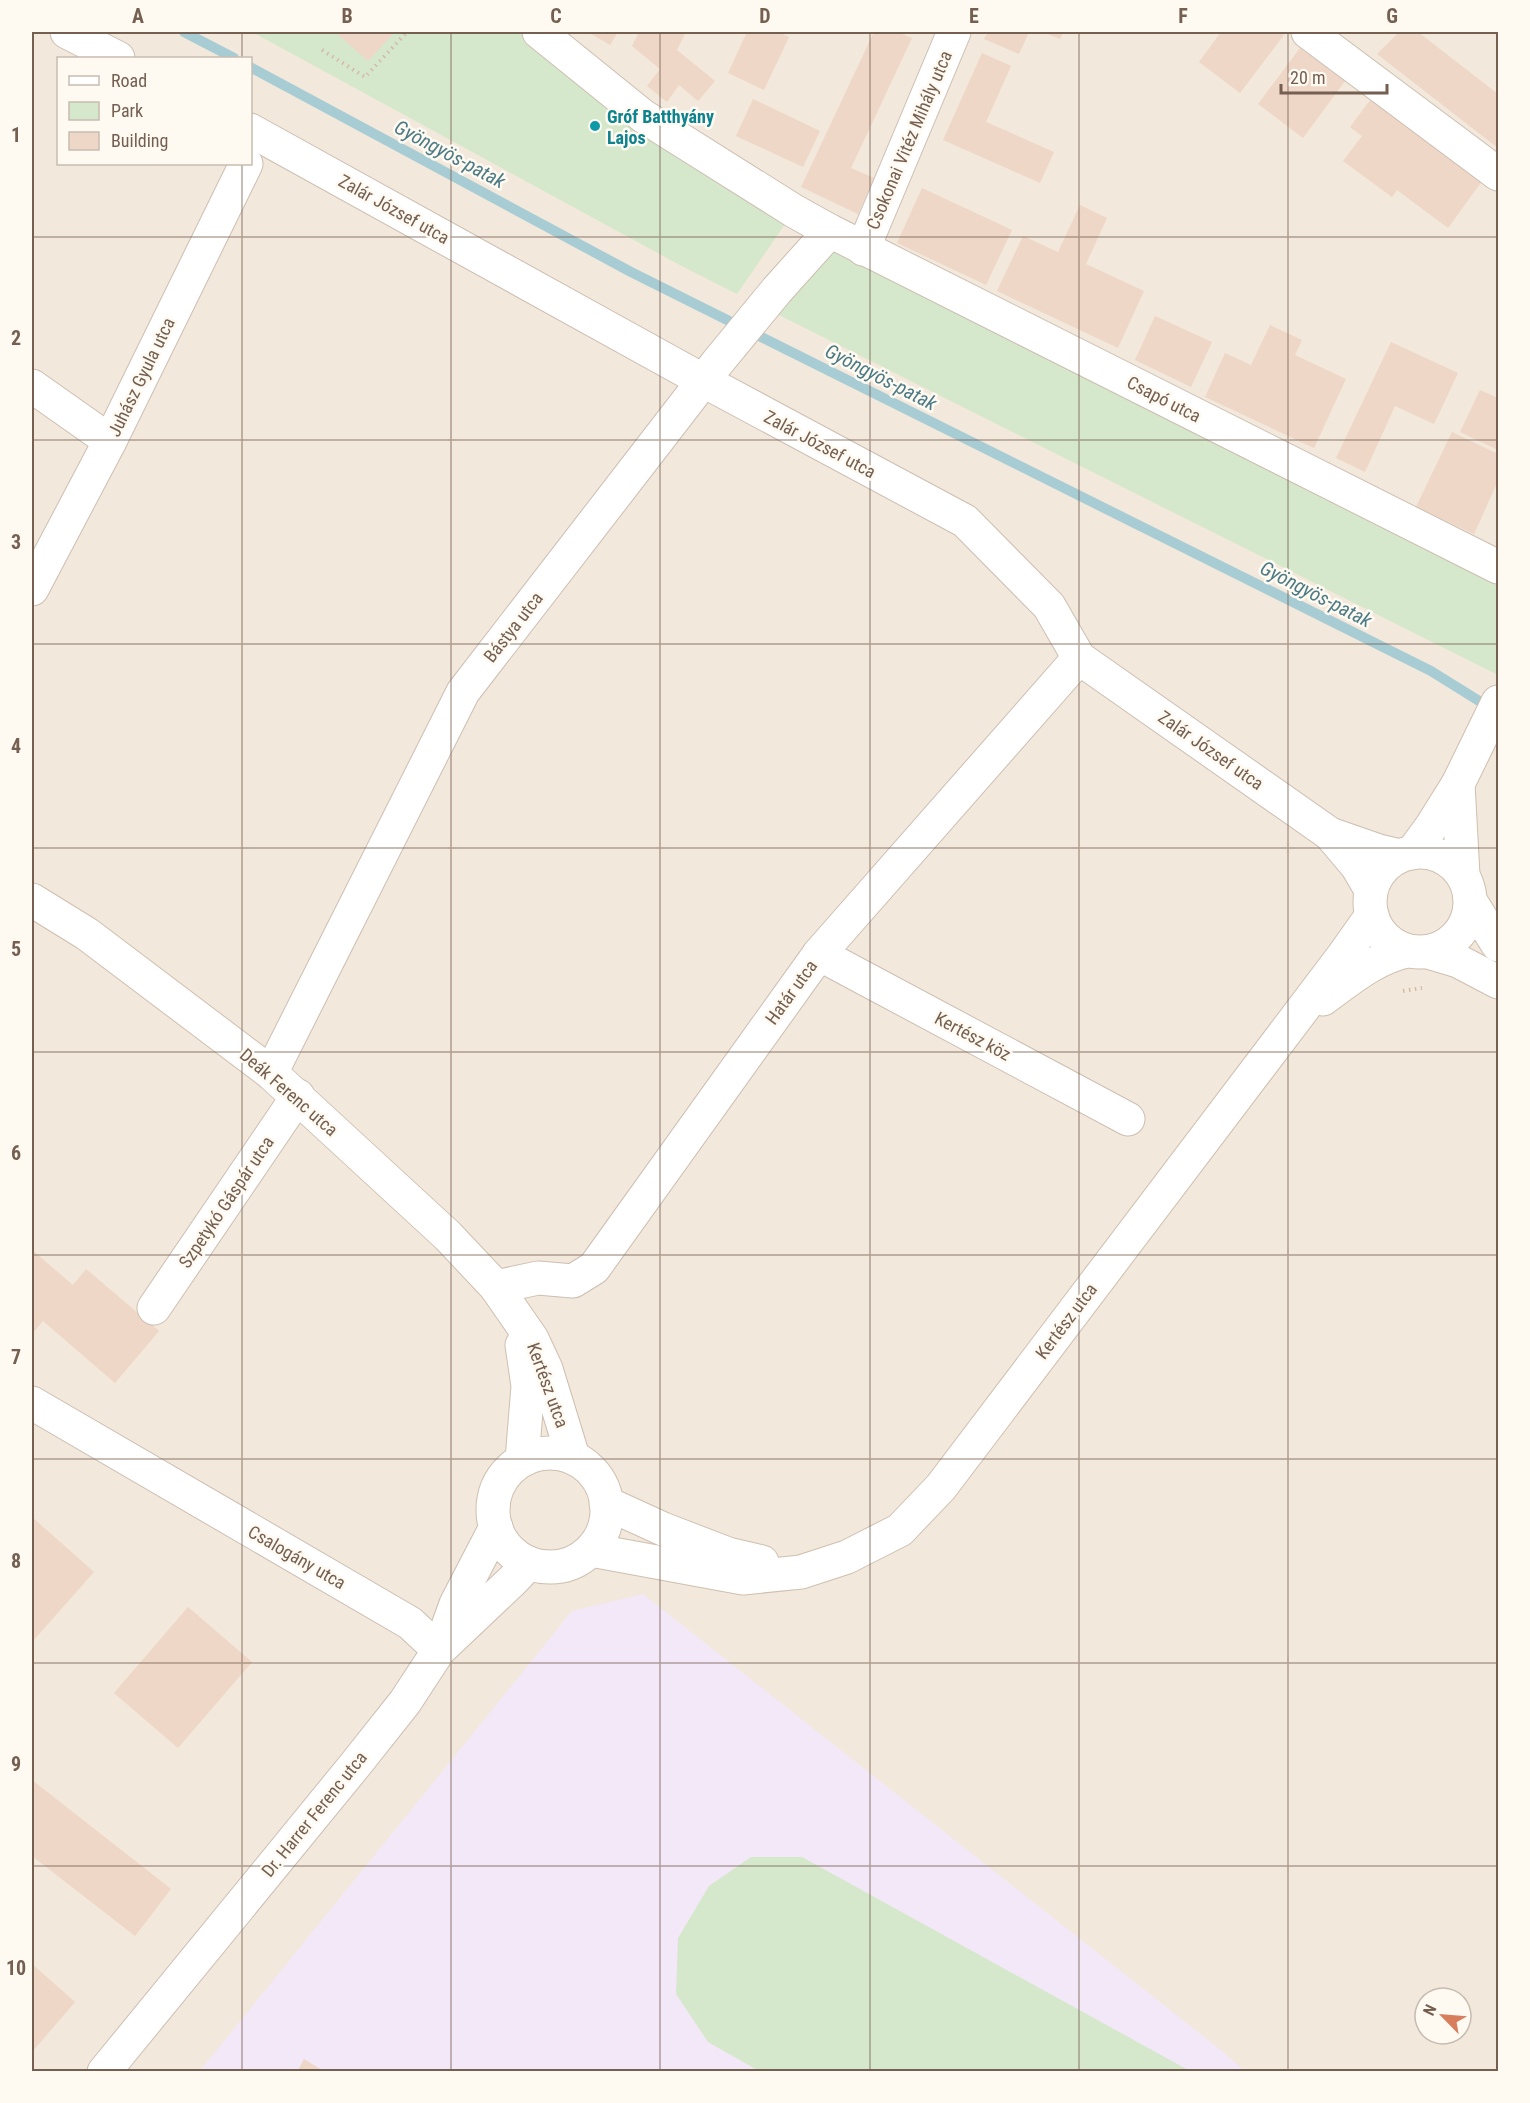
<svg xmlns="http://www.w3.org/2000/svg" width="1530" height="2103" font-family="'Roboto Condensed',sans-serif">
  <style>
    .residential { fill: #f2e8db; fill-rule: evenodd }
    .education { fill: #f3e8f8 }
    .green { fill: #d5e8cb }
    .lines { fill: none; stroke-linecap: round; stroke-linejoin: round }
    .stream { stroke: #a8ccd4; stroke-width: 10 }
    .building { fill: #eed7c6 }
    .street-casing { stroke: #cdbeb2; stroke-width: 35 }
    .secondary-casing { stroke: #cfbfb0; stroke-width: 35 }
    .path { stroke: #d3bba8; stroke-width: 4; stroke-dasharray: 1.5 4.5; stroke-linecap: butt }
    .street { stroke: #fff; stroke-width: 33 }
    .secondary { stroke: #fff; stroke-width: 33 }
    .grid { fill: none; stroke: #745f50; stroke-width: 1.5; stroke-opacity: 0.55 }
    .culture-dot { fill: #0f9aa8; stroke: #fefaf2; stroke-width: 2 }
    .labels { text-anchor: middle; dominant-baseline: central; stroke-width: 5; stroke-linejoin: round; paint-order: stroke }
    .culture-label { font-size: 18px; font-weight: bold; fill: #0d838f; stroke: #fefaf2; text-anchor: start }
    .street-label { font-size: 18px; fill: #745f50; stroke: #fefaf2 }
    .water-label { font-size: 20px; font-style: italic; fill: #4c7a85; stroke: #fefaf2 }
    .neatline { fill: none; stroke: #745f50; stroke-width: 2 }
    .grid-label { font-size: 20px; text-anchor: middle; font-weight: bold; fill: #745f50 }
  </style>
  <rect width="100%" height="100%" fill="#fbf6ec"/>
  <path class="residential" d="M32,32H1498V2071H32ZM58,58H250V164H58ZM1425,1998H1461V2034H1425Z"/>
  <polygon class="education" points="643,1594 1217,2047 1245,2071 199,2072 572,1611"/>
  <g class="green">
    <polygon points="252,32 539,32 794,211 737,294 676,263"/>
    <polygon points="846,240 1498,566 1498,675 767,309"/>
    <polygon points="751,1857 802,1857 1190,2071 759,2071 708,2042 676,1994 678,1938 709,1886"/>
  </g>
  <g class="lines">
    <g class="stream">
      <polyline points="184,32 234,58"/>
      <polyline points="250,67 631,272 1431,671 1492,709"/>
    </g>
  </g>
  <g class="building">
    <polygon points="335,32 395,32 368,61"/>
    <polygon points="588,32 618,32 610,45"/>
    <polygon points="639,32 686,32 677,50 715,81 698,101 679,85 667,102 647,86 660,69 632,46"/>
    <polygon points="747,32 778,32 789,37 764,90 728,73"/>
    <polygon points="874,32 897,32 912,38 851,168 874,178 858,214 801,187"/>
    <polygon points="988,32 1029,32 1019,54 984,39"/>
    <polygon points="1043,32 1063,32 1060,39"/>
    <polygon points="1221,32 1278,32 1284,35 1240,93 1199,62"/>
    <polygon points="1399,32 1418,32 1498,94 1498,148 1377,54"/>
    <polygon points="1300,48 1345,81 1303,138 1258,104"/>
    <polygon points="982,53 1011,66 986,122 1054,152 1040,183 943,140"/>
    <polygon points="753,99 820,131 803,167 736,136"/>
    <polygon points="1371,99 1482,181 1448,228 1397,190 1392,197 1343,161 1362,136 1350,127"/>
    <polygon points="922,188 1012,230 986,285 897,243"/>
    <polygon points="1080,205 1107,218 1086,264 1144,291 1118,348 997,291 1023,236 1058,252"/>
    <polygon points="1155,316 1212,342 1191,387 1135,360"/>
    <polygon points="1270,325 1302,340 1295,355 1346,379 1314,448 1205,397 1225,353 1251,365"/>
    <polygon points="1391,342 1458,373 1434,424 1395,406 1365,472 1336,458"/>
    <polygon points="1480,390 1498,398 1498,450 1460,432"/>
    <polygon points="1452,432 1498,454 1498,481 1474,534 1416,507"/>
    <polygon points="32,1250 73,1285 86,1269 159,1331 115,1383 43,1321 32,1334"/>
    <polygon points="32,1517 94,1572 32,1642"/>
    <polygon points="188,1607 252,1662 178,1748 114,1693"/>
    <polygon points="32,1780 171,1889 135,1936 32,1856"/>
    <polygon points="32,1964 75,2002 32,2052"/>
    <polygon points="304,2059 325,2072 297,2072"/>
  </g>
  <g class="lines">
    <g class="street-casing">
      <g id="street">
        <polyline points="67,32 118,58"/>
        <polyline points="539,32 643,116 794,211 830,231 1498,567"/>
        <polyline points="1308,32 1498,174"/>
        <polyline points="250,130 704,381 965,521 1049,606 1079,658 1330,834 1379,851 1400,856"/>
        <polyline points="863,249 954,32"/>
        <polyline points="32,386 110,441"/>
        <polyline points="32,589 110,441 246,164"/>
        <polyline points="1330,834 1357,866 1371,890"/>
        <polyline points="819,954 1128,1119"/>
        <polyline points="271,1073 463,692 717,363 777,290 830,231"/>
        <polyline points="496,1287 538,1278 573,1281 594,1268 819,954 1079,658"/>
        <polyline points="154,1308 298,1096"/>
        <polyline points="32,1403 410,1623 439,1650"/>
        <polyline points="442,1643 456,1604 496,1527"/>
        <polyline points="104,2072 355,1765 405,1702 439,1650 514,1579 529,1563"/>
      </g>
    </g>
    <g class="secondary-casing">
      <g id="secondary">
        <polyline points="1458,784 1463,875"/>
        <circle cx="1420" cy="902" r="50"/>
        <polyline points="1412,853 1431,827 1458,784 1498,702"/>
        <polyline points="32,900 87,934 271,1073 448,1236 496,1287 532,1339 546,1369 573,1457"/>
        <polyline points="1471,902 1498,945"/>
        <polyline points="1428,952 1458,961 1498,982"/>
        <path d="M1323,999C1349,980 1375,958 1407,951"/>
        <polyline points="522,1345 528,1386 522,1460"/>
        <circle cx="550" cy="1510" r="57"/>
        <polyline points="606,1503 663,1529 728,1554 762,1562"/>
        <polyline points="591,1550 743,1578 801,1572 847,1557 900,1530 941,1487 1343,956 1372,915"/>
      </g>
    </g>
    <g class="path">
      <polyline points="322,50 365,77 407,32"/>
      <polyline points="1403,991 1422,988"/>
    </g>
    <use href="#street" class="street"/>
    <use href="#secondary" class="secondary"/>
  </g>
  <path class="grid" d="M242,32V58M451,32V2072M660,32V2072M870,32V2072M1079,32V2072M1288,32V2072M242,164V2072M32,237H1498M32,440H1498M32,644H1498M32,848H1498M32,1052H1498M32,1255H1498M32,1459H1498M32,1663H1498M32,1866H1498"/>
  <circle class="culture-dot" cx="595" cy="126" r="6"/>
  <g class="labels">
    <g class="culture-label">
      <text x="607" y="116">Gróf Batthyány<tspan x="607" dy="21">Lajos</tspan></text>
    </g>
    <g class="street-label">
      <text transform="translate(909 140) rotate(-67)">Csokonai Vitéz Mihály utca</text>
      <text transform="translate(394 209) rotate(29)">Zalár József utca</text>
      <text transform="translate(141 377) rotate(-64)">Juhász Gyula utca</text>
      <text transform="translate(1164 399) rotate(27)">Csapó utca</text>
      <text transform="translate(820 444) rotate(28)">Zalár József utca</text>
      <text transform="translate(513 627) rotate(-52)">Bástya utca</text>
      <text transform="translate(1211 750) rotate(35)">Zalár József utca</text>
      <text transform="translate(791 992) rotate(-54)">Határ utca</text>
      <text transform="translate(973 1036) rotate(28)">Kertész köz</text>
      <text transform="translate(289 1092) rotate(41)">Deák Ferenc utca</text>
      <text transform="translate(226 1202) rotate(-56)">Szpetykó Gáspár utca</text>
      <text transform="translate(1066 1321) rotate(-53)">Kertész utca</text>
      <text transform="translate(548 1385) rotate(70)">Kertész utca</text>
      <text transform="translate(297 1557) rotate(30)">Csalogány utca</text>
      <text transform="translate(314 1814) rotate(-51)">Dr. Harrer Ferenc utca</text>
    </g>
    <g class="water-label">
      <text transform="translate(450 154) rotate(28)">Gyöngyös-patak</text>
      <text transform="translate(881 377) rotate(27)">Gyöngyös-patak</text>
      <text transform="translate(1316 594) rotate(27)">Gyöngyös-patak</text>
    </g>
  </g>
  <rect width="1530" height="2103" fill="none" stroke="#fefaf2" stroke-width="66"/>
  <rect x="57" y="57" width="195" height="108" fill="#fefaf2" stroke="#c7bcb1" stroke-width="1.5"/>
  <rect x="69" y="76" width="30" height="9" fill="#ffffff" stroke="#c7bcb1" stroke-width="1.5"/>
  <text x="111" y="87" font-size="18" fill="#745f50">Road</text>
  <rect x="69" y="102" width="30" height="18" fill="#d5e8cb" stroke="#c7bcb1" stroke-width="1.5"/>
  <text x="111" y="117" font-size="18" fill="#745f50">Park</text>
  <rect x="69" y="132" width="30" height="18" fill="#eed7c6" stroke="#c7bcb1" stroke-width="1.5"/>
  <text x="111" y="147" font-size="18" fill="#745f50">Building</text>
  <g transform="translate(1443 2016) rotate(295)"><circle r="28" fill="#fefaf2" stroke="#c7bcb1" stroke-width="1.5"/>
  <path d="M0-4.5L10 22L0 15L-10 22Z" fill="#d87e5d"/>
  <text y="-9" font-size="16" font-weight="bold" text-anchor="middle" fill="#745f50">N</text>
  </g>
  <path d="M1281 84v9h106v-9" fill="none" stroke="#745f50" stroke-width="3"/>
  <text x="1290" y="84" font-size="18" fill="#745f50" stroke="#fefaf2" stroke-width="4.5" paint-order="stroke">20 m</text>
  <rect x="33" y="33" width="1464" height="2037" class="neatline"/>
  <g class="grid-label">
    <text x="138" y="23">A</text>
    <text x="347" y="23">B</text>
    <text x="556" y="23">C</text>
    <text x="765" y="23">D</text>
    <text x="974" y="23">E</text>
    <text x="1183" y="23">F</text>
    <text x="1392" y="23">G</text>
    <text x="16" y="142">1</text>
    <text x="16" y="345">2</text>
    <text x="16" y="549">3</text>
    <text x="16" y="753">4</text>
    <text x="16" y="956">5</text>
    <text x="16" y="1160">6</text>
    <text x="16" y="1364">7</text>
    <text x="16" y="1568">8</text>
    <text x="16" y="1771">9</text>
    <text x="16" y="1975">10</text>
  </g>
</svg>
